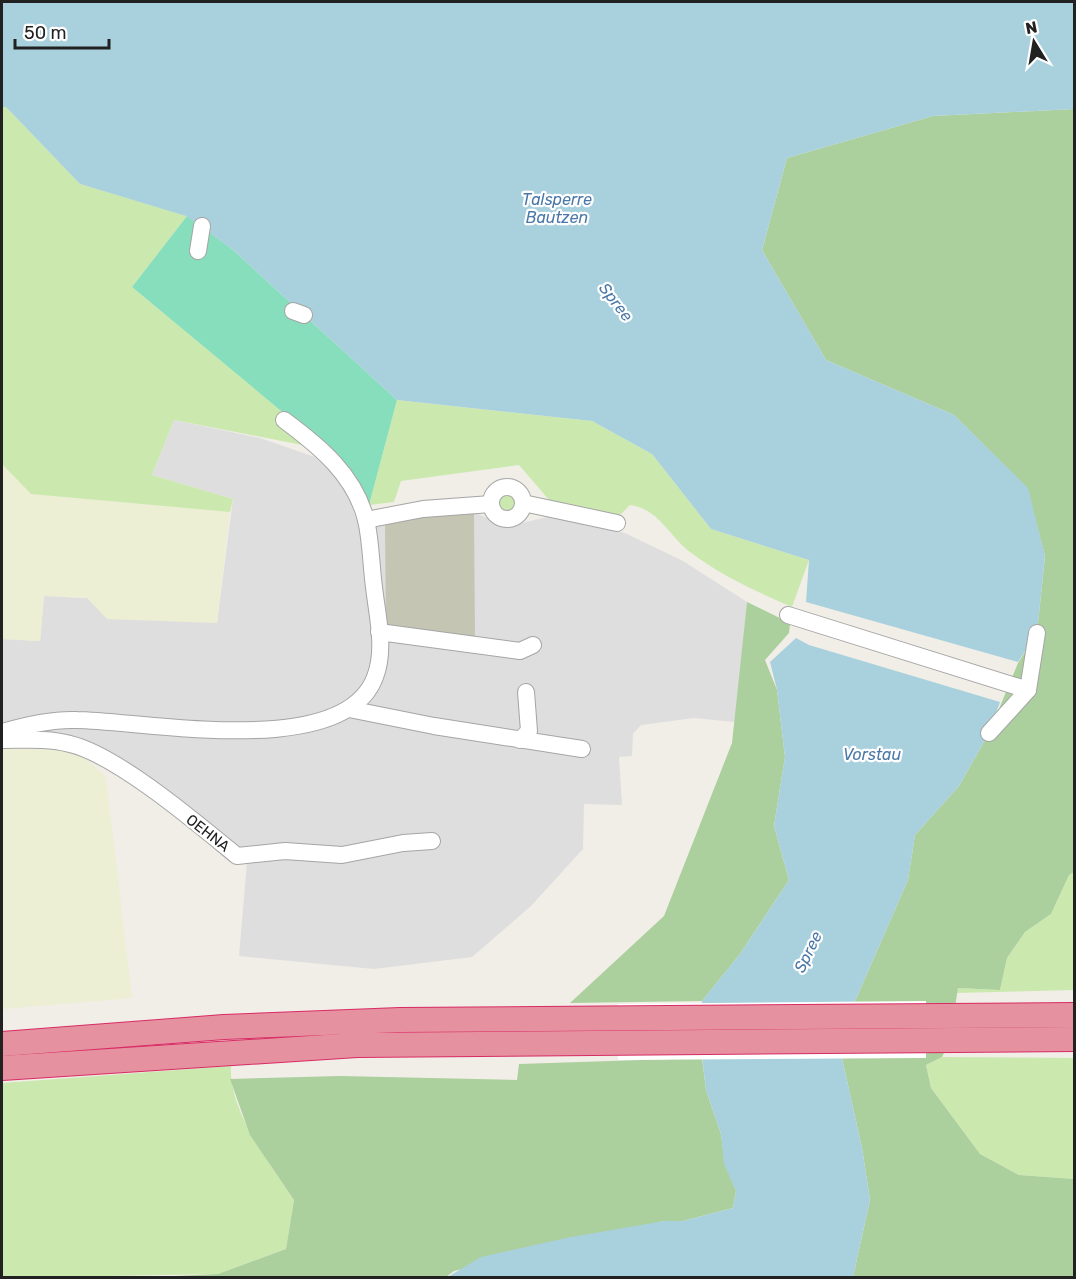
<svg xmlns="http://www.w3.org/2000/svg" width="1076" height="1279" font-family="Rubik,sans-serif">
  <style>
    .residential { fill: #dfdede }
    .construction { fill: #c5c5b3 }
    .farmland { fill: #ecefd3 }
    .grass { fill: #cbe9af }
    .forest { fill: #abcf9d }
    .pitch { fill: #87debd }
    .water { fill: #a9d1dd }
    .pier { fill: #fff }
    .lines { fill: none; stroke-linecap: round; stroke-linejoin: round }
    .minor-casing { stroke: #a5a5a5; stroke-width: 18 }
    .highway-casing { stroke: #d82b64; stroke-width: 26 }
    .minor { stroke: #fff; stroke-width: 16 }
    .highway { stroke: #e691a0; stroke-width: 24 }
    .labels { text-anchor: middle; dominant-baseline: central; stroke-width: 4.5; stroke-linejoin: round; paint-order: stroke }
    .street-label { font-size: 15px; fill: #212121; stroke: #fff }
    .water-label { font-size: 16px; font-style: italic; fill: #4b78a7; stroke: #fff }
  </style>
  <rect width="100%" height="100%" fill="#f1eee7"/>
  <polygon class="residential" points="174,420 260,438 315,457 344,484 358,524 393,523 474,512 506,527 559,514 591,521 627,534 683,561 747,602 735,722 694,718 641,725 633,734 632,756 619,757 622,805 584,804 583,849 531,906 472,957 374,969 239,956 247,862 108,753 2,732 2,639 40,641 44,596 87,598 217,623 233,499 152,475"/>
  <polygon class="construction" points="474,512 475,640 411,628 386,631 385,523 428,515"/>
  <g class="farmland">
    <polygon points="2,464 31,494 230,512 217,623 107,619 87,598 44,596 40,641 2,639"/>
    <polygon points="49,748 81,755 106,777 132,998 2,1009 2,749"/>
  </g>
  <g class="grass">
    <polygon points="2,107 6,107 80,184 187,216 132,287 328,450 174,420 152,475 233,499 230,512 31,494 2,464"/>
    <path d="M397,400L592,421L652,454L711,529L809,560L792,607C757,592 720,575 690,552C668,535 659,509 630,505L616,519L550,501L519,465L401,481L394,502L369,505Z"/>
    <circle cx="507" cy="503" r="9"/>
    <polygon points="1074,872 1074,990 957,993 958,988 1000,990 1007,958 1025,932 1051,914 1069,875"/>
    <polygon points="942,1057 1074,1058 1074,1179 1019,1175 980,1154 931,1088 926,1065"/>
    <path d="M231,1066C228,1110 270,1164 294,1200L286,1249L218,1274L2,1278V1083Z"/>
  </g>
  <g class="forest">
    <polygon points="1074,109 1074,872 1069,875 1051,914 1025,932 1007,958 1000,990 958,988 950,1040 942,1057 926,1065 931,1088 980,1154 1019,1175 1074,1179 1074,1277 853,1277 870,1200 862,1148 838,1040 908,880 915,835 959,786 989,733 1018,663 1037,633 1045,556 1027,488 954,415 826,360 762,250 787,158 933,116"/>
    <polygon points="747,602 790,623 789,633 765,660 777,690 785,757 774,826 789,880 740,954 702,1001 570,1003 664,916 732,743"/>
    <polygon points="702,1058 706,1090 721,1134 725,1164 736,1191 733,1208 683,1221 664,1221 454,1271 446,1277 132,1278 218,1274 286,1249 294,1200 250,1135 230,1079 340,1076 517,1080 519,1064"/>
  </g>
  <polygon class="pitch" points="187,216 232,249 397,400 369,505 328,450 132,287"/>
  <g class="water">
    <polygon points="2,2 1074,2 1074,109 933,116 787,158 762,250 826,360 954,415 1028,488 1045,556 1037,633 1018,662 806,602 809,560 711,529 652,454 592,421 397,400 232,249 186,216 80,184 6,107 2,107"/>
    <polygon points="796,638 809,645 1000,702 989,733 959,786 915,835 908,880 838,1040 862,1148 870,1200 853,1277 446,1278 481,1257 566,1238 664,1221 683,1221 733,1208 736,1191 724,1164 721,1134 706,1090 700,1040 702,1001 740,954 789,880 774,826 785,757 777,690 770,662"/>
  </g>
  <polygon class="pier" points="926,1001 926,1058 618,1060 618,1004"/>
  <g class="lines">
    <g class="minor-casing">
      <g id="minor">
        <polyline points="198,251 202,226"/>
        <polyline points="293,311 304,315"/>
        <circle cx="507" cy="503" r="16"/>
        <polyline points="523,503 617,523"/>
        <polyline points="366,520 423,509 491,504"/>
        <polyline points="788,615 1028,690"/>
        <polyline points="379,632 520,651 533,645"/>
        <polyline points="349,709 434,726 582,749"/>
        <path d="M2,732C26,725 52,719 77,720C147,721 344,761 375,677C386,649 377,615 374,587C371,565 371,541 366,520C355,475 319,446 284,420"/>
        <polyline points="989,733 1028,690 1037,633"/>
        <path d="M2,740C24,740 48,738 70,744C117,755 198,824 237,856L285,851L342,855L403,843L432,841"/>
        <polyline points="520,740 529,731 526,692"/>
      </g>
    </g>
    <g class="highway-casing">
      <g id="highway">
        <polyline points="2,1044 224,1027 400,1020 1074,1015"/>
        <polyline points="2,1068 357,1045 1074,1039"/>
      </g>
    </g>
    <use href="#minor" class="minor"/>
    <use href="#highway" class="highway"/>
  </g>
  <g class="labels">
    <g class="street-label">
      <text transform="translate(208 833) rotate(38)">OEHNA</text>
    </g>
    <g class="water-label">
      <text x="557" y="199">Talsperre<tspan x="557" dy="18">Bautzen</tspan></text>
      <text transform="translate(616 302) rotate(52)">Spree</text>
      <text x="872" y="754">Vorstau</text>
      <text transform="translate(808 952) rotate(-64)">Spree</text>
    </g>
  </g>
  <rect width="1076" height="1279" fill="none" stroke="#212121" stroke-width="6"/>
  <g transform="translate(1034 42) rotate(349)" stroke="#ffffff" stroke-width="4.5" paint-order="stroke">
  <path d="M0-4.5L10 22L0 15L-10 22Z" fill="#212121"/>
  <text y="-9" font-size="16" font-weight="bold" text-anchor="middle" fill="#212121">N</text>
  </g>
  <path d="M15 39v9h94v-9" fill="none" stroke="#212121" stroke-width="3"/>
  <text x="24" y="39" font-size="18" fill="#212121" stroke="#ffffff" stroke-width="4.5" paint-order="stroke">50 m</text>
</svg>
